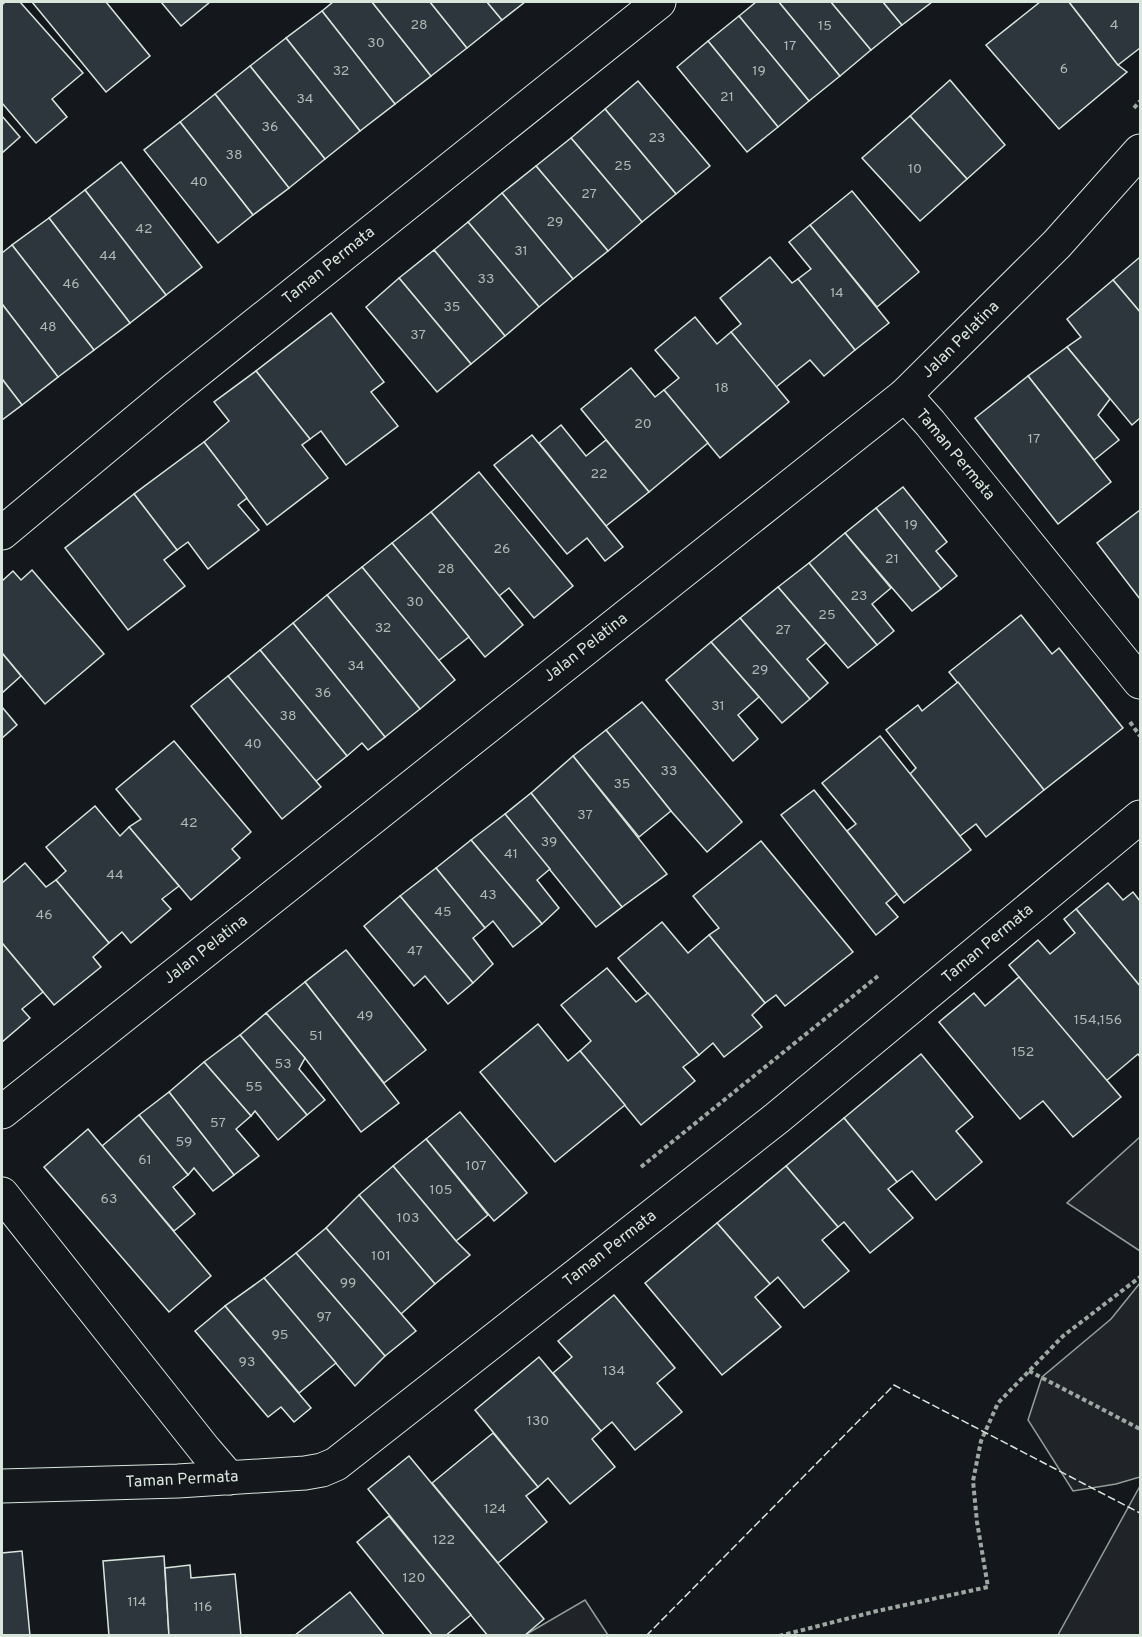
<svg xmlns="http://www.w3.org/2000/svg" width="1142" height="1637" font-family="Overpass,sans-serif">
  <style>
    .green { fill: #202428; stroke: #939e99; stroke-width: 1.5 }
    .building { fill: #2c363c; stroke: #d8e6dc; stroke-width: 1.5 }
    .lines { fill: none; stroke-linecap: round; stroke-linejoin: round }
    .minor-casing { stroke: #d8e6dc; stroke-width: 35 }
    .path { stroke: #9da8a2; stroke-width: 4; stroke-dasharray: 4.5 3; stroke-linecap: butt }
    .minor { stroke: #14181c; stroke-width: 33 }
    .fence { stroke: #d8e6dc; stroke-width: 1.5; stroke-dasharray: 8 3; stroke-linecap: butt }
    .labels { text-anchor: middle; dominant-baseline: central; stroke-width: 4.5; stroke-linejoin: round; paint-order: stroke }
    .number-label { font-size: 14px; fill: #adbab4 }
    .street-label { font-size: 16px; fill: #d8e6dc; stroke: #14181c }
  </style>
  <rect width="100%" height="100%" fill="#14181c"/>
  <g class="green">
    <polygon points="1140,1137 1140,1251 1067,1203"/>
    <polygon points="1140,1283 1140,1477 1116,1484 1073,1491 1028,1420 1042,1377 1111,1319"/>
    <polygon points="1140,1486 1140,1635 1058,1635"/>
    <polygon points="585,1600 608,1635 525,1635"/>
  </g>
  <g class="building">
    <polygon points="5,2 20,2 83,73 52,99 67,117 36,143 2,103 2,5"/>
    <polygon points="32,2 106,2 150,56 106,92"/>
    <polygon points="161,2 210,2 181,26"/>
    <polygon points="333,2 372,2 431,76 395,104 322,11"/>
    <polygon points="372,2 430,2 467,48 431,76"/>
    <polygon points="430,2 487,2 502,20 467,48"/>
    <polygon points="487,2 525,2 502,20"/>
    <polygon points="756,2 779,2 840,76 809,101 739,16"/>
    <polygon points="779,2 831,2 871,50 840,76"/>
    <polygon points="831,2 883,2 902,25 871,50"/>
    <polygon points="883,2 932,2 902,25"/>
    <polygon points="1040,2 1069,2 1118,65 1127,72 1059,129 986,45"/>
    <polygon points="1069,2 1140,2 1140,48 1118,65"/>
    <polygon points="322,11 395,104 360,131 286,38"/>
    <polygon points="739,16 809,101 778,127 708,41"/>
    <polygon points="286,38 360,131 325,159 250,66"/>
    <polygon points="708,41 778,127 747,152 677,67"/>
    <polygon points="250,66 325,159 289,188 215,94"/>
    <polygon points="950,80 1005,145 967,179 910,116"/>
    <polygon points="638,81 710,166 676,194 605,109"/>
    <polygon points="215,94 289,188 253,215 180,122"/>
    <polygon points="605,109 676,194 642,222 571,138"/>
    <polygon points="2,116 20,137 2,153"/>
    <polygon points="910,116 967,179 920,221 862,158"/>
    <polygon points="180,122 253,215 218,243 144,150"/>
    <polygon points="571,138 642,222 608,251 536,166"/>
    <polygon points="121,162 202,267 166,295 85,190"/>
    <polygon points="536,166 608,251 573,279 502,193"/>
    <polygon points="85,190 166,295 130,323 49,218"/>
    <polygon points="852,191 919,272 877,307 810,225"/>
    <polygon points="502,193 573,279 539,307 468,222"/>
    <polygon points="49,218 130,323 94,350 12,245"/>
    <polygon points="468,222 539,307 505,336 434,250"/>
    <polygon points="810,225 889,323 855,350 798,279 811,269 789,242"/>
    <polygon points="12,245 94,350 58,377 2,304 2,253"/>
    <polygon points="434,250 505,336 471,364 399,278"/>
    <polygon points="770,257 792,283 798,279 855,350 824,376 810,360 776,387 731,332 741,324 720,298"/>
    <polygon points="1140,257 1140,312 1113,280"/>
    <polygon points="399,278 471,364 437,392 366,307"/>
    <polygon points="1113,280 1140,312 1140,418 1132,425 1067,347 1081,337 1067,319"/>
    <polygon points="2,304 58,377 22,405 2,379"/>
    <polygon points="331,313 384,382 371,392 398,426 346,465 321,431 310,439 256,371"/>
    <polygon points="695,317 717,344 731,332 789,402 720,458 664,390 679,378 655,350"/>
    <polygon points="1067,347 1110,399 1098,415 1119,440 1094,460 1028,376"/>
    <polygon points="631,368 655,397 664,390 708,443 649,492 581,409"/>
    <polygon points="256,371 310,439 302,445 328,478 267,525 204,442 229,421 214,402"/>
    <polygon points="1028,376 1111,482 1058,524 975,418"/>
    <polygon points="2,379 22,405 2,420"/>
    <polygon points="561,425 586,456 606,440 649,492 606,526 539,443"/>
    <polygon points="532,435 623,547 605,561 587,538 567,554 494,465"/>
    <polygon points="204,442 247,498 238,505 259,530 208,569 188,542 177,550 134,494"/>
    <polygon points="479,472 573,586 534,618 509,588 499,596 431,512"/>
    <polygon points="903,487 947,542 936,551 957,576 941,589 876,508"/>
    <polygon points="134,494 177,550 164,560 185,586 128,630 65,548"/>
    <polygon points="876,508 941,589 912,611 845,533"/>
    <polygon points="1140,510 1140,599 1097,543"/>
    <polygon points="431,512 523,625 485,657 392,543"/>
    <polygon points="845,533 891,588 872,604 894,631 877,645 809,563"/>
    <polygon points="392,543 469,637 438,661 362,567"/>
    <polygon points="809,563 877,645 848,668 778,587"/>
    <polygon points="362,567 455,680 420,709 327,595"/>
    <polygon points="32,570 104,654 45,704 2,653 2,581 13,571 21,580"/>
    <polygon points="778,587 826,643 807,659 828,683 810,699 740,618"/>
    <polygon points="327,595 420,709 385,737 293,623"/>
    <polygon points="1021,615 1052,654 1059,648 1123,728 1044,790 949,672"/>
    <polygon points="740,618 810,699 782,723 711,642"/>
    <polygon points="293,623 385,737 368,750 362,743 347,756 260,650"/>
    <polygon points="711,642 759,697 738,715 758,739 733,761 666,680"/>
    <polygon points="260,650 347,756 315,782 228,676"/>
    <polygon points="2,653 21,676 2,693"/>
    <polygon points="228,676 321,787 282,819 191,706"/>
    <polygon points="958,682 1044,790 986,837 976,824 960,836 910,774 916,768 886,730 918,705 922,711"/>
    <polygon points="642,702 742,822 707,852 671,811 606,730"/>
    <polygon points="2,707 17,725 2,738"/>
    <polygon points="606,730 671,811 639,837 573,756"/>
    <polygon points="880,736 971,850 904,903 847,831 856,824 822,783"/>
    <polygon points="174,741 251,832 232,849 240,858 191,900 129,827 141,819 116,789"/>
    <polygon points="573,756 667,874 622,907 531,793"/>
    <polygon points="814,790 897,894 886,903 898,917 876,935 781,815"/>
    <polygon points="531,793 622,907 596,927 505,814"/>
    <polygon points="95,806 120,836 129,827 179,886 162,899 171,909 131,943 122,932 109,943 56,880 66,871 46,847"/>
    <polygon points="505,814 550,869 537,880 559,908 542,924 471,840"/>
    <polygon points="471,840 542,924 513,947 493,921 485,928 436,868"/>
    <polygon points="761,841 853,952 785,1006 776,995 765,1003 709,935 719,928 693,896"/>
    <polygon points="25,863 46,887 56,880 109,943 93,957 101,967 54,1005 2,943 2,883"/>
    <polygon points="436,868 485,928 473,938 493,964 473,983 400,896"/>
    <polygon points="1108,883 1123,900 1133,892 1140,901 1140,986 1076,909"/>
    <polygon points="400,896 473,983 448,1004 425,976 414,986 364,926"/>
    <polygon points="1076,909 1140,986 1140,1057 1138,1054 1106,1081 1009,965 1038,940 1050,954 1075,933 1064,919"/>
    <polygon points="662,922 688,953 709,935 765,1003 752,1015 762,1027 724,1057 713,1043 699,1055 618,958"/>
    <polygon points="2,943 43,992 22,1009 30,1018 2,1042"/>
    <polygon points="346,950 426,1050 384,1083 305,982"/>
    <polygon points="607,968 636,1002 648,993 699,1055 683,1067 695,1081 641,1125 580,1051 591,1041 561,1005"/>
    <polygon points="1019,977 1121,1097 1073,1137 1043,1101 1020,1119 939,1022 974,993 985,1006"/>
    <polygon points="305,982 399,1103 361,1132 305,1058 266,1013"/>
    <polygon points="266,1013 305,1058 299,1069 325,1100 307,1115 240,1035"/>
    <polygon points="538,1024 568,1061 580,1051 625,1105 555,1162 480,1072"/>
    <polygon points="240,1035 307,1115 278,1140 255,1111 251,1116 204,1062"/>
    <polygon points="921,1054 973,1117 956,1131 982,1162 936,1200 912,1171 897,1182 844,1118"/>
    <polygon points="204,1062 251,1116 236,1129 259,1156 234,1175 169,1092"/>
    <polygon points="169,1092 234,1175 213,1191 194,1168 188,1175 139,1115"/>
    <polygon points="460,1112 527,1193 494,1221 426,1139"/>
    <polygon points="139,1115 188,1175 173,1187 195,1214 174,1231 102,1146"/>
    <polygon points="844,1118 897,1182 888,1189 913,1218 870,1253 844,1222 838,1227 786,1166"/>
    <polygon points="88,1129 211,1276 169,1312 44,1167"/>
    <polygon points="426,1139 488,1215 456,1241 393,1166"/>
    <polygon points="393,1166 456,1241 470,1255 435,1284 359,1195"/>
    <polygon points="786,1166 838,1227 822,1240 849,1271 804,1308 778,1277 770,1284 717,1223"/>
    <polygon points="359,1195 435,1284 401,1314 326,1228"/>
    <polygon points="717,1223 770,1284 755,1297 781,1327 722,1375 645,1283"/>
    <polygon points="326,1228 416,1331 385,1356 296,1253"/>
    <polygon points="296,1253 385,1356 355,1386 264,1278"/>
    <polygon points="264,1278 336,1363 299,1393 225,1306"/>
    <polygon points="614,1295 675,1368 657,1383 682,1412 635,1450 612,1422 601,1431 553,1373 572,1357 558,1341"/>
    <polygon points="225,1306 311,1408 294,1422 281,1407 268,1417 195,1331"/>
    <polygon points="539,1357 601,1431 592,1439 615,1467 570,1504 548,1478 538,1487 475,1410"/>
    <polygon points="493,1433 538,1487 526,1496 547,1522 498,1563 432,1483"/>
    <polygon points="409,1456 544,1619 524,1636 488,1636 368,1489"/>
    <polygon points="389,1516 471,1615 445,1636 433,1636 357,1542"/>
    <polygon points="22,1551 30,1636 2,1636 2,1553"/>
    <polygon points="164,1556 169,1636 109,1636 103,1561"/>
    <polygon points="190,1565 191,1578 235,1574 241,1636 169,1636 165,1568"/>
    <polygon points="350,1592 385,1636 294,1636"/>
  </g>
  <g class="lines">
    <g class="minor-casing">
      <g id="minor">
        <polyline points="905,395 930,423 1140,682"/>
        <polyline points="2,533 175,389 659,2"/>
        <polyline points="2,1112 905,395 1057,244 1140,151"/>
        <polyline points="2,1194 205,1450 229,1478"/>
        <polyline points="2,1486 178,1481 305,1473 322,1470 336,1464 777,1118 1140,817"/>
      </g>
    </g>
    <g class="path">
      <polyline points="1134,108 1140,101"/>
      <polyline points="1130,722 1140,736"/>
      <polyline points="641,1167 878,976"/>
      <polyline points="1029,1371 1140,1429"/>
      <polyline points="779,1636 877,1611 988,1587 977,1522 973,1481 981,1441 998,1403 1063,1336 1140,1277"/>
    </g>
    <use href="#minor" class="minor"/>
    <polyline class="fence" points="646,1636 894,1385 1140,1513"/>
  </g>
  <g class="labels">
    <g class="number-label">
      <text x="419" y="25">28</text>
      <text x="1114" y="25">4</text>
      <text x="825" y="26">15</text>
      <text x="376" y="43">30</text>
      <text x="790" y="46">17</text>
      <text x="1064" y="69">6</text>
      <text x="341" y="71">32</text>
      <text x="759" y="71">19</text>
      <text x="727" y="97">21</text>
      <text x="305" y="99">34</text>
      <text x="270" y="127">36</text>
      <text x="657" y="138">23</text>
      <text x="234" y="155">38</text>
      <text x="623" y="166">25</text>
      <text x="915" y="169">10</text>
      <text x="199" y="182">40</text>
      <text x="589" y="194">27</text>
      <text x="555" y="222">29</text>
      <text x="144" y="229">42</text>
      <text x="521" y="251">31</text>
      <text x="108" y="256">44</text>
      <text x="486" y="279">33</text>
      <text x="71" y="284">46</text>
      <text x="837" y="293">14</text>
      <text x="452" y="307">35</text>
      <text x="48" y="327">48</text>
      <text x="418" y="335">37</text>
      <text x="722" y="388">18</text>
      <text x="643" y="424">20</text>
      <text x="1034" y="439">17</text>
      <text x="599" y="474">22</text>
      <text x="911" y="525">19</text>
      <text x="502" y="549">26</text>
      <text x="892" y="559">21</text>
      <text x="446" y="569">28</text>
      <text x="859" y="596">23</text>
      <text x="415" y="602">30</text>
      <text x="827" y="615">25</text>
      <text x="383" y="628">32</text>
      <text x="783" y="630">27</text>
      <text x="356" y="666">34</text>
      <text x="760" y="670">29</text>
      <text x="323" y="693">36</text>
      <text x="718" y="706">31</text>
      <text x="288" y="716">38</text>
      <text x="253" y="744">40</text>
      <text x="669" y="771">33</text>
      <text x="622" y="784">35</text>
      <text x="585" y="815">37</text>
      <text x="189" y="823">42</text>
      <text x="549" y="842">39</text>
      <text x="511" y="854">41</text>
      <text x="115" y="875">44</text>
      <text x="488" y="895">43</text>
      <text x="443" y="912">45</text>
      <text x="44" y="915">46</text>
      <text x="415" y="951">47</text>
      <text x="365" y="1016">49</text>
      <text x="1098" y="1020">154,156</text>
      <text x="316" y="1036">51</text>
      <text x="1023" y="1052">152</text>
      <text x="283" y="1064">53</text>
      <text x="254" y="1087">55</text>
      <text x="218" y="1123">57</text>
      <text x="184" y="1142">59</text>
      <text x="145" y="1160">61</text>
      <text x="476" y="1166">107</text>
      <text x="441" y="1190">105</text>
      <text x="109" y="1199">63</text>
      <text x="408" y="1218">103</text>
      <text x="381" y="1256">101</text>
      <text x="348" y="1283">99</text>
      <text x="324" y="1317">97</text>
      <text x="280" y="1335">95</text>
      <text x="247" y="1362">93</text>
      <text x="614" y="1371">134</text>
      <text x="538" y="1421">130</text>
      <text x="495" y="1509">124</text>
      <text x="444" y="1540">122</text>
      <text x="414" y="1578">120</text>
      <text x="137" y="1602">114</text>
      <text x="203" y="1607">116</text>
    </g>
    <g class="street-label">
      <text transform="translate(329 266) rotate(-39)">Taman Permata</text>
      <text transform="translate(961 340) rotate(-45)">Jalan Pelatina</text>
      <text transform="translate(955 455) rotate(50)">Taman Permata</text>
      <text transform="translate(586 648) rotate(-38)">Jalan Pelatina</text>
      <text transform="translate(988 944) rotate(-40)">Taman Permata</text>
      <text transform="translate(206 950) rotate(-38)">Jalan Pelatina</text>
      <text transform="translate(610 1249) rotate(-38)">Taman Permata</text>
      <text transform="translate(182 1480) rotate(-3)">Taman Permata</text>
    </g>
  </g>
  <rect width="1142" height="1637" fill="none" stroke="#d8e6dc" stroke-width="6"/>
</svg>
